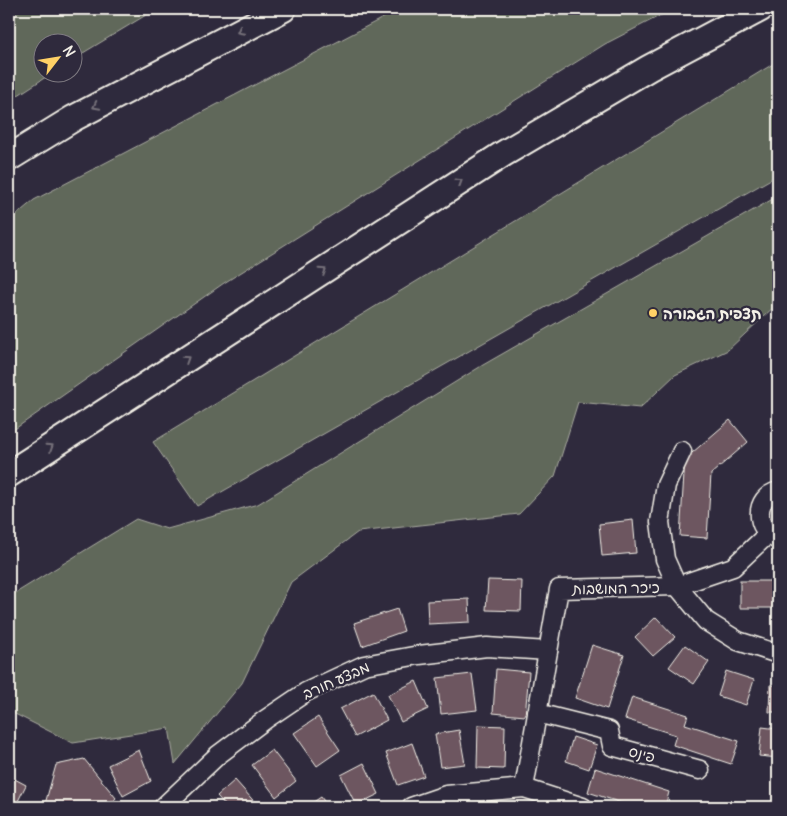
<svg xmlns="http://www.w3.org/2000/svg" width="787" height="816" font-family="Delius,'Playpen Sans Hebrew',sans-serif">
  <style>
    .green { fill: #60675a; stroke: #aaaca1 }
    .building { fill: #6d5661; stroke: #f4f1e8 }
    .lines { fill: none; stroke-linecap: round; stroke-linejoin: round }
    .minor-casing { stroke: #f4f1e8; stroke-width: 21 }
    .highway-casing { stroke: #f4f1e8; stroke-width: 29 }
    .minor { stroke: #2f2a3d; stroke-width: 18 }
    .highway { stroke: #2f2a3d; stroke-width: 25 }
    .oneway { stroke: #747079 }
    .poi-dot { fill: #ffd166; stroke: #2f2a3d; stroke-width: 2 }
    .labels { text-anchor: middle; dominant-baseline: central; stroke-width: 4.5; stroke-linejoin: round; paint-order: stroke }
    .poi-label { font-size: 15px; font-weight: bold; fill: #f4f1e8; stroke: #2f2a3d; text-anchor: start }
    .street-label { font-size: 15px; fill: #f4f1e8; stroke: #2f2a3d }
  </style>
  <rect width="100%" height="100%" fill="#2f2a3d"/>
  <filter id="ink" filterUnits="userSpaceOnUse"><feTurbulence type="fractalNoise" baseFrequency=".02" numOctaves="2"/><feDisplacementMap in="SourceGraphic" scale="10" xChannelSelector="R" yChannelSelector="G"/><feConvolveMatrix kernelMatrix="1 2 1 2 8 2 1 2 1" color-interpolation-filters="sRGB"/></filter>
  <g filter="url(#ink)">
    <g class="green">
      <polygon points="23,9 156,9 73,59 72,42 42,42 42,72 52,73 9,101 9,17"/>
      <polygon points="400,9 673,9 605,44 224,283 9,433 9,221 34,200"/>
      <polygon points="778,61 778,175 197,506 153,442"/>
      <polygon points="778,196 778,303 728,350 675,375 640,408 578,402 555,476 519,514 358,532 291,582 242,683 175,764 169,728 73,743 9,711 9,597 136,519 167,529 258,504 483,365"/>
    </g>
    <g class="building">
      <polygon points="730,420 748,442 711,474 707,538 680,536 685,459"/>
      <polygon points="633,520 636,553 602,556 599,524"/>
      <polygon points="488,580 522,581 521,611 486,610"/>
      <rect x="740" y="581" width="38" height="27"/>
      <polygon points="469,599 470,622 428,624 427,601"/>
      <polygon points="397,609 404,631 362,646 354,623"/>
      <polygon points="656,617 675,637 653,656 635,637"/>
      <polygon points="592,645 624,655 607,709 575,698"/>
      <polygon points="685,645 709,662 694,684 669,667"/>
      <polygon points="496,669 529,672 525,716 493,713"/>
      <polygon points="726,671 754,680 746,705 718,696"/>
      <polygon points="472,674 477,710 441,714 437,678"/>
      <polygon points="416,681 428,709 401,722 388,695"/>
      <polygon points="770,685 778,685 778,712 769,712"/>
      <polygon points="373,692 387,720 355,737 340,709"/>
      <polygon points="632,697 688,715 685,724 739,741 731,764 673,745 676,735 625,719"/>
      <polygon points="318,717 340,750 317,766 294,733"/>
      <polygon points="478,725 505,726 504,769 477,768"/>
      <polygon points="762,727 778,729 778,758 759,756"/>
      <polygon points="459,730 465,764 440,767 435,734"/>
      <polygon points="573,737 597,745 589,769 566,761"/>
      <polygon points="412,743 424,776 398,785 386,753"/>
      <polygon points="139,750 151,781 123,796 108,765"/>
      <polygon points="272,750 296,781 276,797 252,765"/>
      <polygon points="84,759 116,798 108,807 53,807 45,804 56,765"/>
      <polygon points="364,763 379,794 356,805 341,775"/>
      <polygon points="595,768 669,792 665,807 634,807 588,792"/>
      <polygon points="9,776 26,785 15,807 9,807"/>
      <polygon points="235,780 259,807 227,807 217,796"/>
      <polygon points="321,797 328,807 306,807"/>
    </g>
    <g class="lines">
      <g class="minor-casing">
        <g id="minor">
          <polyline points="682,451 666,485 660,522 665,559 677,586 706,621 738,641 778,654"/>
          <path d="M776,539C755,529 753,498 778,491"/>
          <polyline points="537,713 609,731 612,746 700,770"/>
          <polyline points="524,788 559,589 677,586 733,567 768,534"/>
          <polyline points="163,807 218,755 266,719 306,692 364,665 419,655 487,647 548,651"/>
          <polyline points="411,807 446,795 524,788 583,807"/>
        </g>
      </g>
      <g class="highway-casing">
        <g id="highway">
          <polyline points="9,158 74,118 283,9"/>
          <polyline points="9,474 503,154 649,68 760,9"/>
        </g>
      </g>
      <use href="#minor" class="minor"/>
      <use href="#highway" class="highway"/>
    </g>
    <defs><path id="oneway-chevron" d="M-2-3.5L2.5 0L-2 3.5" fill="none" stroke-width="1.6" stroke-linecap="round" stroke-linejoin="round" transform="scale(1.25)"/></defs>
    <g class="oneway">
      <use href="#oneway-chevron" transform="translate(240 31) rotate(152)"/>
      <use href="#oneway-chevron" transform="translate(96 106) rotate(153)"/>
      <use href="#oneway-chevron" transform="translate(459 182) rotate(-32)"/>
      <use href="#oneway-chevron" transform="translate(323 271) rotate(-33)"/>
      <use href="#oneway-chevron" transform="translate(186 359) rotate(-33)"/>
      <use href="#oneway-chevron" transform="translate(50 447) rotate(-33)"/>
    </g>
  </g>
  <circle class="poi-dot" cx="653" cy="313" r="5"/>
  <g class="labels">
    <g class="poi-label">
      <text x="663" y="313">תצפית הגבורה</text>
    </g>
    <g class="street-label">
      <text transform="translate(616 588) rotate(-1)">כיכר המושבות</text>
      <text transform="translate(336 680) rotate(-24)">מבצע חורב</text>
      <text transform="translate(642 754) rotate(15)">פינס</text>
    </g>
  </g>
  <rect width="787" height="816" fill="none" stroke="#2f2a3d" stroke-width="30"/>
  <rect x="15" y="15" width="757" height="786" fill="none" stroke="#f4f1e8" stroke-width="2" filter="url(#ink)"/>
  <g transform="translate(58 58) rotate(59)"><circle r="24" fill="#2f2a3d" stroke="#7e7a81"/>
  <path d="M0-4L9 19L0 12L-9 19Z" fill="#ffd166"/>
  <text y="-8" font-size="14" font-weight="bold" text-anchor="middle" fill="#f4f1e8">N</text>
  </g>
</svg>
